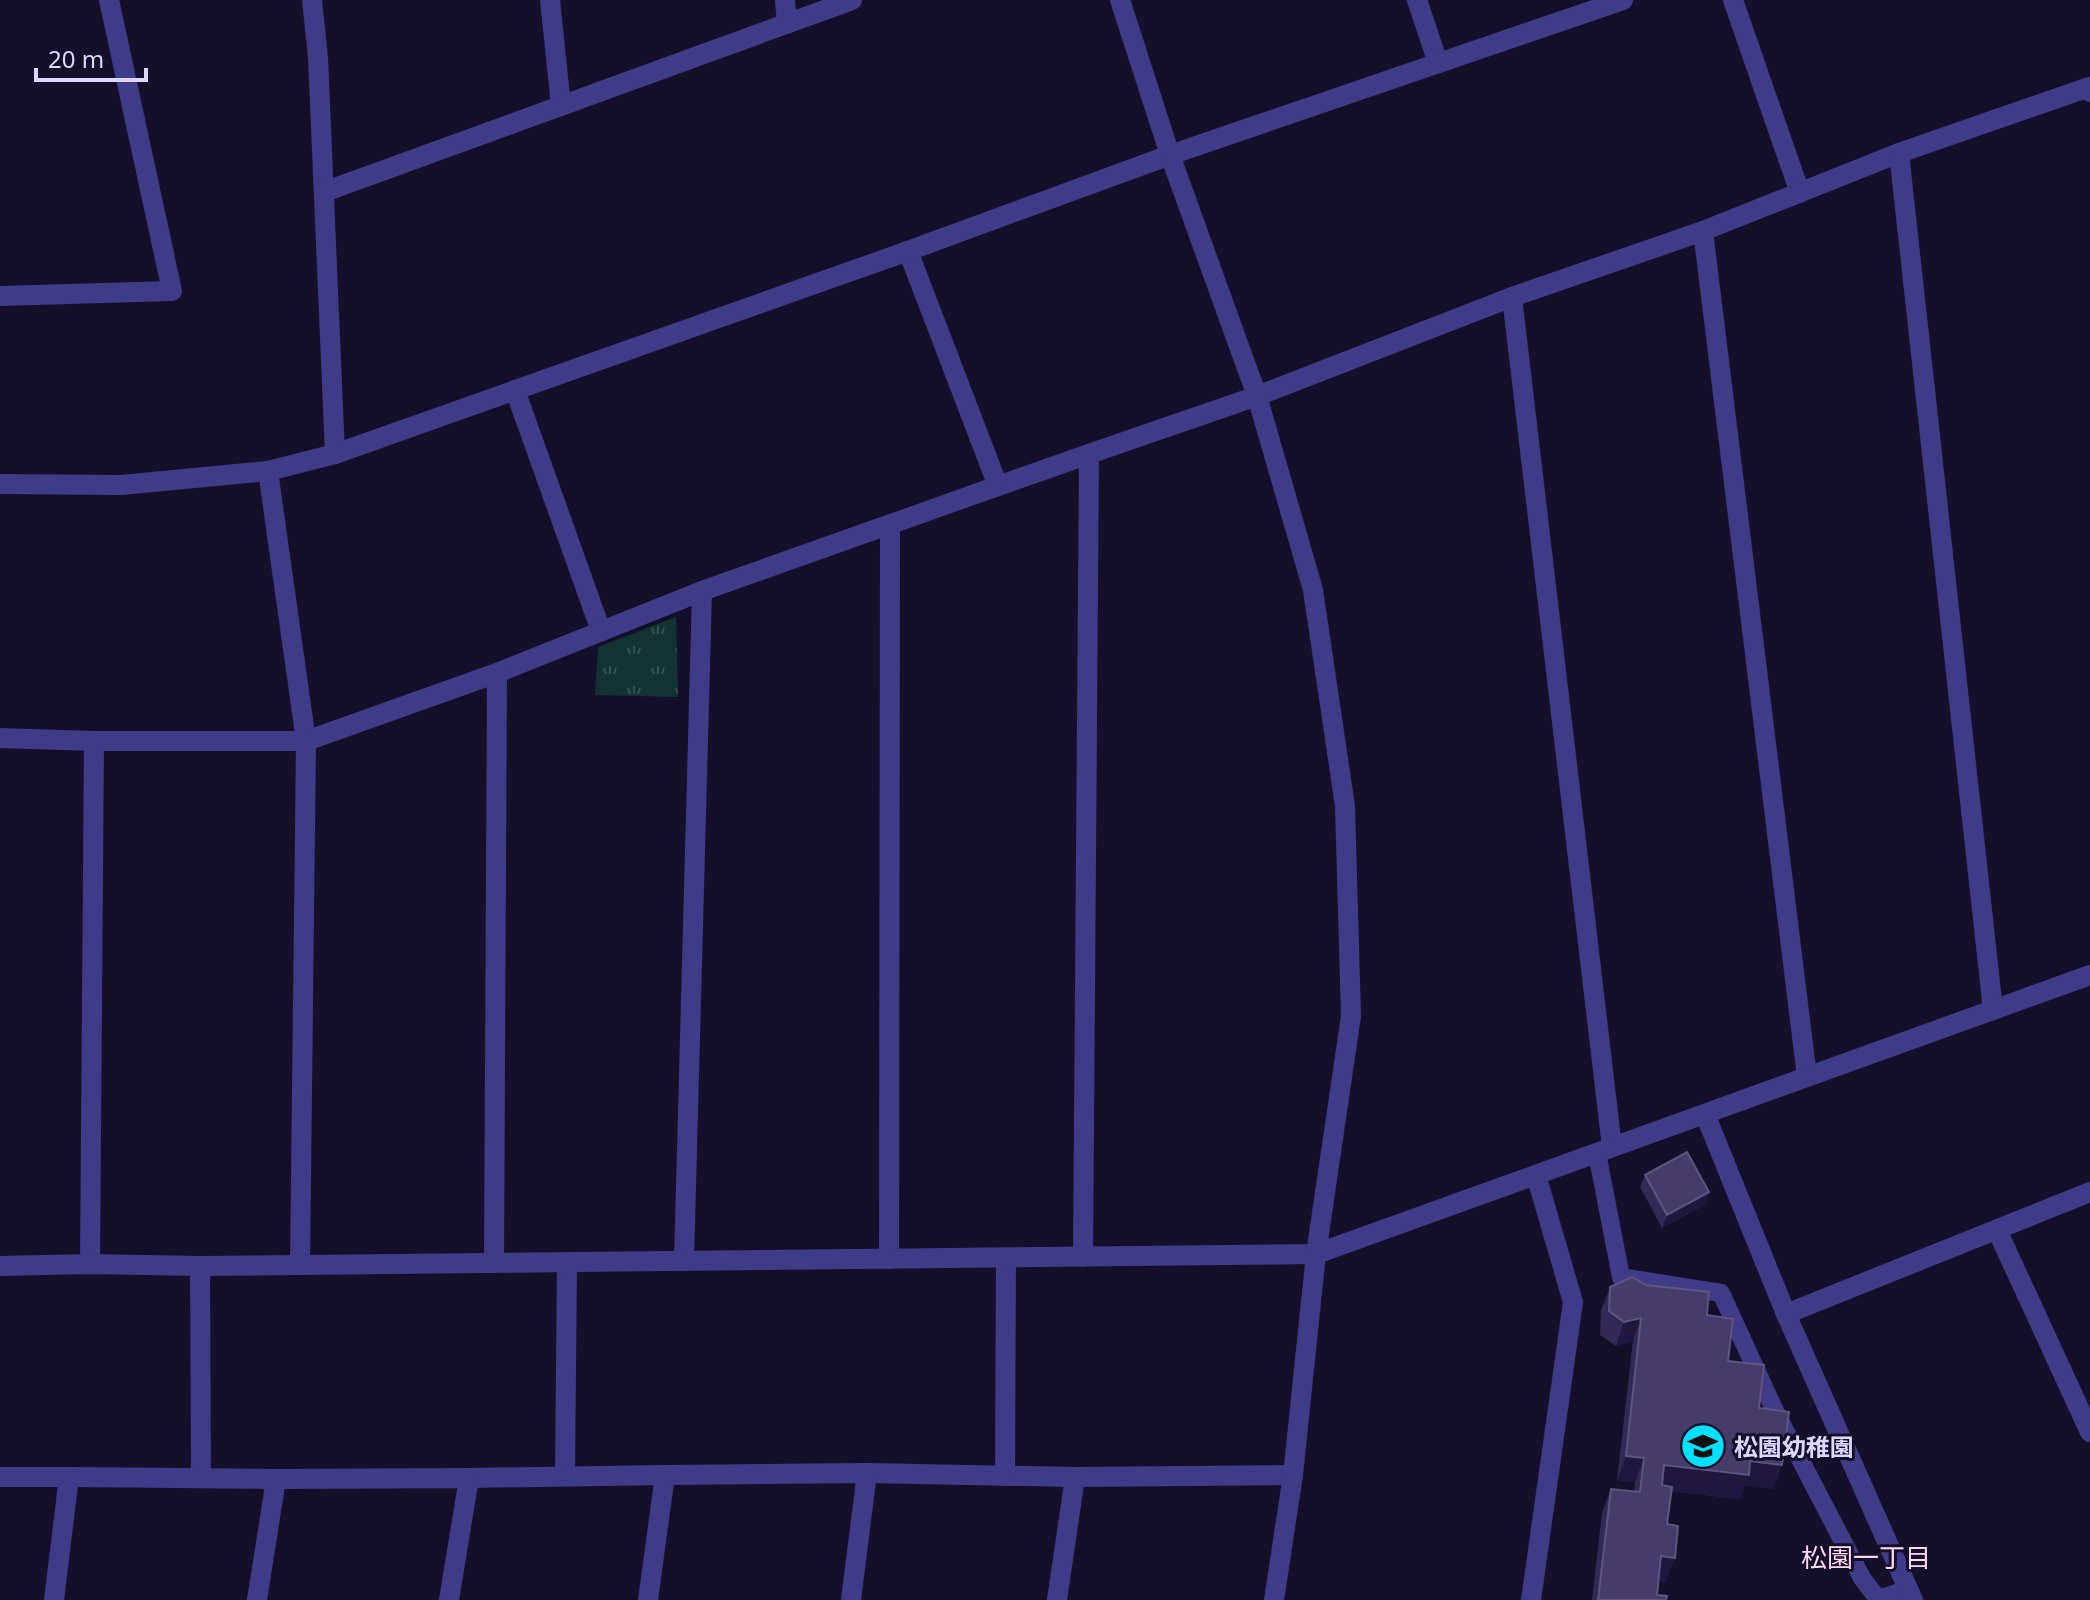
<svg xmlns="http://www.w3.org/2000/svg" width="2090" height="1600" font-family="'Noto Sans','Noto Sans JP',sans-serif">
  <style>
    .park { fill: url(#park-tufts) }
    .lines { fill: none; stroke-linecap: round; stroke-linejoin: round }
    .service { stroke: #403b88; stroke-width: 18 }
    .pedestrian { stroke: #403b88; stroke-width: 20 }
    .minor { stroke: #403b88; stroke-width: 20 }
    .tertiary { stroke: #403b88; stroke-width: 20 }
    .wall { fill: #332957 }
    .shaded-wall { fill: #1f173d }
    .building { fill: #453c69; stroke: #5d5480; stroke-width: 2 }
    .labels { text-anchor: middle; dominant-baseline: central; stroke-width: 6; stroke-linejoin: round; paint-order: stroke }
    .poi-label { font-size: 24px; font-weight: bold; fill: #ddd7ff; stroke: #151029; text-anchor: start }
    .neighbourhood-label { font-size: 26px; fill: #ffd9f0; stroke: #151029 }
  </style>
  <defs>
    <pattern id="park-tufts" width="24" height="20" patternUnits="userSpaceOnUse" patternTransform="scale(2)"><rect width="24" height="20" fill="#133332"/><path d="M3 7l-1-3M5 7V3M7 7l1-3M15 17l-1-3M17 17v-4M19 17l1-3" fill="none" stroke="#355051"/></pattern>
  </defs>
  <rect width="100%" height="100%" fill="#151029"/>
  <polygon class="park" points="676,617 678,697 595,695 598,647"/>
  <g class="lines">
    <polyline class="service" points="1597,1153 1621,1277 1721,1293 1775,1411 1862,1578 1878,1599 1909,1589"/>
    <g class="pedestrian">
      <polyline points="1417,0 1438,63"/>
      <polyline points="1733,0 1800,193"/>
      <polyline points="1703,231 1899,153"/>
      <polyline points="908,251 998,486 1089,454"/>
      <polyline points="515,390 601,631"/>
      <polyline points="1257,396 1512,297"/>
      <polyline points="497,673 702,591"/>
      <polyline points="94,741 306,741 268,471"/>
      <polyline points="1705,1114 1786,1314"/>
      <polyline points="200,1266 201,1478"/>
      <polyline points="867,1473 1075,1477"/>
      <polyline points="565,1476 567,1262"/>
      <polyline points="1005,1476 1006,1258"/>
      <polyline points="69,1477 276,1479"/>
      <polyline points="469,1478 665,1475"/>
    </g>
    <g class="minor">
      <polyline points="312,0 318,57 335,454"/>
      <polyline points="550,0 561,106"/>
      <polyline points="785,0 787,24"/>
      <polyline points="324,192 852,0"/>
      <polyline points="0,296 172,291 109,0"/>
      <polyline points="0,738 94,741 90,1264"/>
      <polyline points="1993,1010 1899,153 2089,87 2090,92"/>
      <polyline points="1612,1147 1512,297 1703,231 1807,1077"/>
      <polyline points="1997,1230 2090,1432"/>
      <polyline points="1083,1257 1089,454 1257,396"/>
      <polyline points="889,1259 890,525"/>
      <polyline points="684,1261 702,591 998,486"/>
      <polyline points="300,1265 306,741 497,673 494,1263"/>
      <polyline points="0,1477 69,1477 54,1600"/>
      <polyline points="257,1600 276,1479 469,1478 449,1600"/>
      <polyline points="648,1600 665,1475 867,1473 851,1600"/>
      <polyline points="1057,1600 1075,1477 1293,1475"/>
      <polyline points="1531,1600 1573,1302 1536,1175"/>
      <polyline points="1913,1600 1786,1314 2090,1192"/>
    </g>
    <g class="tertiary">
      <polyline points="0,484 121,485 268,471 335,454 908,251 1170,155 1120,0"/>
      <polyline points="0,1266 90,1264 200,1266 1316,1254 2090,975"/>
      <polyline points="1274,1600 1293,1475 1316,1254 1351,1016 1345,806 1313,590 1257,396 1170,155 1623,0"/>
    </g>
  </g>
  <g class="wall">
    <polygon points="1645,1175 1709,1192 1705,1205 1662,1228 1640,1187"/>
    <polygon points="1610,1287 1707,1315 1728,1361 1759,1408 1774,1489 1745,1485 1740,1499 1671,1491 1667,1524 1666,1582 1659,1581 1657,1595 1666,1600 1592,1600 1602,1513 1611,1489 1634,1492 1635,1482 1617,1480 1633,1341 1616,1346 1600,1335 1601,1311"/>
  </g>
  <g class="shaded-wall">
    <polygon points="1709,1192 1705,1205 1662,1228 1667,1215"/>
    <polygon points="1641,1318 1633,1341 1616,1346 1624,1322"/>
    <polygon points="1626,1456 1644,1458 1635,1482 1617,1480"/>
    <polygon points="1750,1461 1782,1465 1774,1489 1745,1485 1740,1499 1656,1489 1664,1465"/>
    <polygon points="1661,1556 1675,1558 1666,1582 1652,1580"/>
  </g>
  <g class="building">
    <polygon points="1687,1152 1709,1192 1667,1215 1645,1175"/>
    <polygon points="1632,1277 1646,1285 1709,1292 1707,1315 1733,1319 1728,1361 1764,1365 1759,1408 1789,1412 1782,1465 1750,1461 1749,1475 1664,1465 1662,1485 1672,1487 1667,1524 1678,1526 1675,1558 1661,1556 1657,1595 1667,1596 1666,1600 1598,1600 1611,1489 1640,1492 1644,1458 1626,1456 1641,1318 1624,1322 1609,1311 1610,1287"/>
  </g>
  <defs>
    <g id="school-disc" transform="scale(2.3)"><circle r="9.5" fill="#03dfff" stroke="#151029"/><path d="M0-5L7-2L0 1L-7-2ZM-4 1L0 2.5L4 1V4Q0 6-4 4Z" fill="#111"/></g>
  </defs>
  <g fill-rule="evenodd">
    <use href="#school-disc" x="1703" y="1446"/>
  </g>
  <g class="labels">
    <g class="poi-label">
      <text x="1734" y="1446">松園幼稚園</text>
    </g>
    <g class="neighbourhood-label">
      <text x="1866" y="1557">松園一丁目</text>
    </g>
  </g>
  <path d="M36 68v12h110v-12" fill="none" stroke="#ddd7ff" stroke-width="4"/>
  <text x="48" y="68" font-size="24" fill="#ddd7ff" stroke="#151029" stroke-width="6" paint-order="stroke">20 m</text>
</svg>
